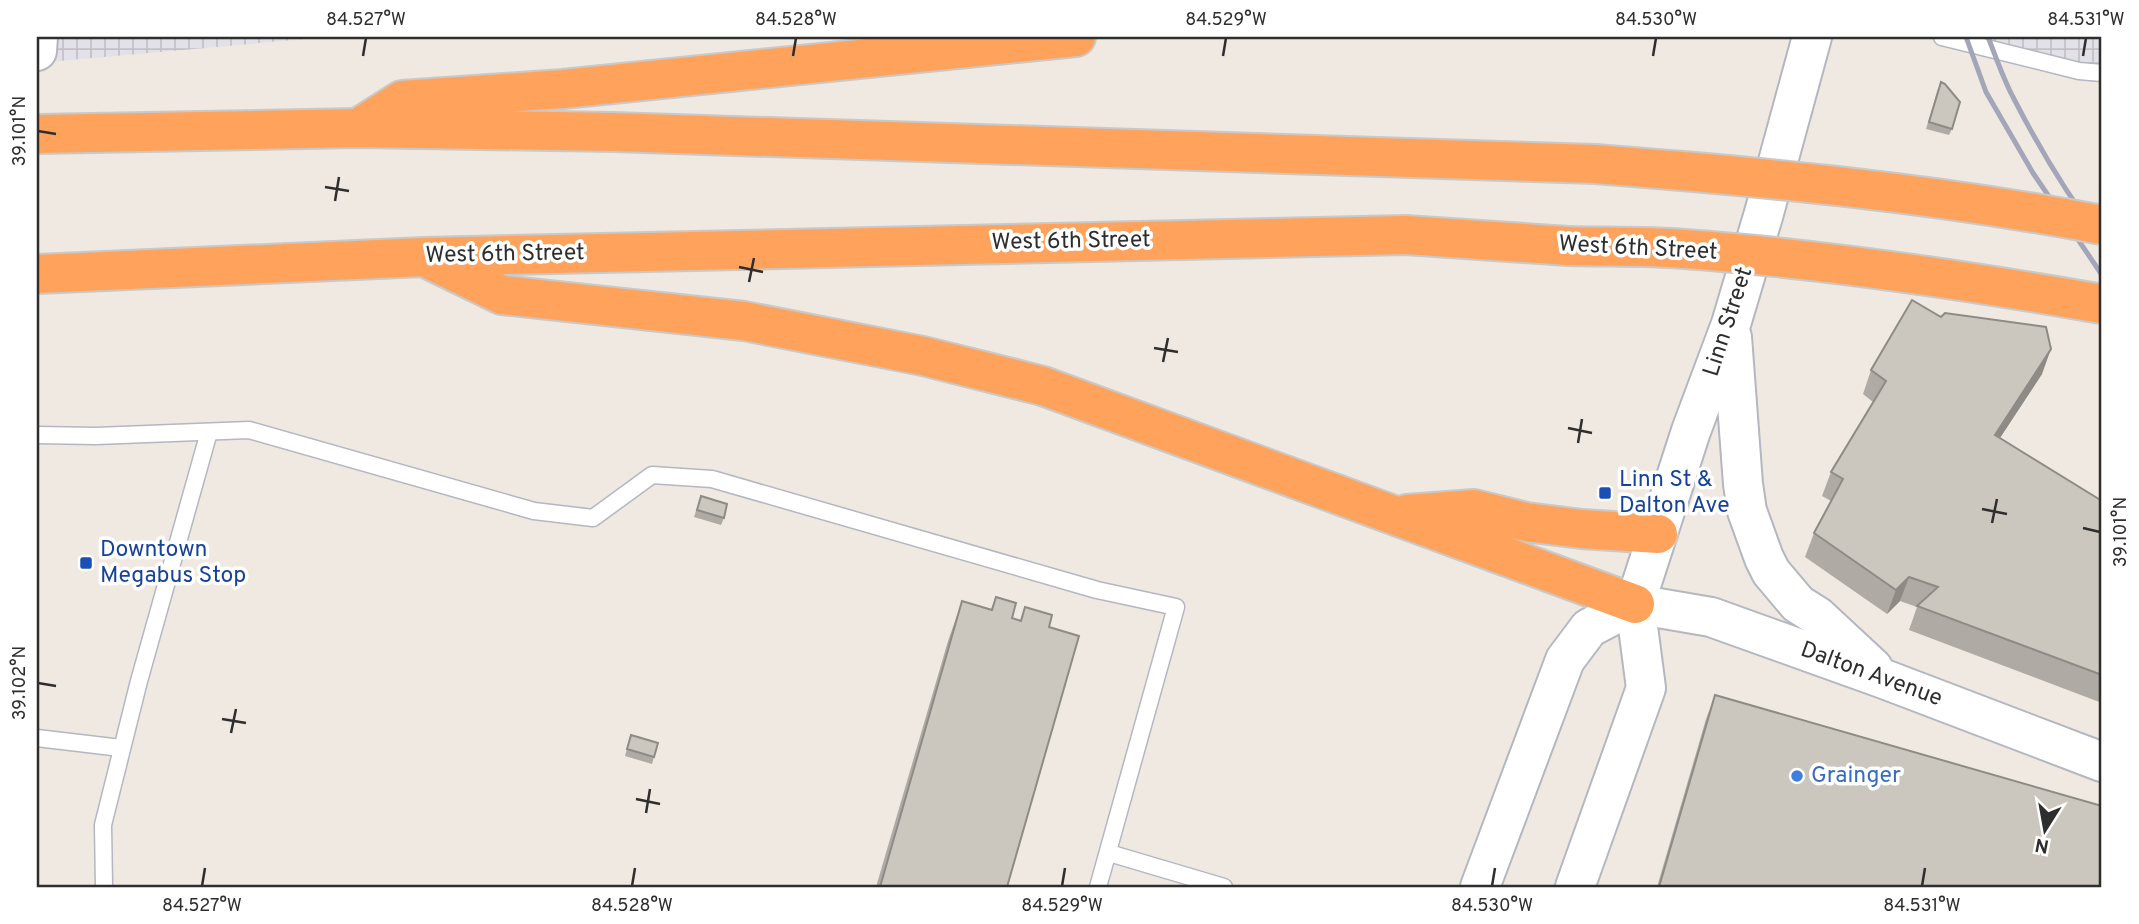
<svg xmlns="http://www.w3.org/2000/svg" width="2139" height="924" font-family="Overpass,sans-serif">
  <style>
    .industrial { fill: url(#industrial-grid) }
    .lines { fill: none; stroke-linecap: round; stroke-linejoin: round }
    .lane-casing { stroke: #b4b7c1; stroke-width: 19 }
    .secondary-casing { stroke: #b4b7c1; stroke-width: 42 }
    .highway-casing { stroke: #c9c9c9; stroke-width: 42 }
    .lane { stroke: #fff; stroke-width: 16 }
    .secondary { stroke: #fff; stroke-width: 38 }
    .highway { stroke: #ffa35c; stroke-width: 38 }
    .rail { stroke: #a3a6b8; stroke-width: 5 }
    .highway-bridge-casing { stroke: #c9c9c9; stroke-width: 42; stroke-linecap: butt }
    .highway-bridge { stroke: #ffa35c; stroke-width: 38 }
    .wall { fill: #afaba4 }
    .shaded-wall { fill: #8e8b86 }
    .building { fill: #cbc7bf; stroke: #8e8b86; stroke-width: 2 }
    .ticks { fill: none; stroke: #2e2e2e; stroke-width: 2.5 }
    .transit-dot { fill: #1a4fb4; stroke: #fff; stroke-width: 2.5 }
    .shop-dot { fill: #3f7fe0; stroke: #fff; stroke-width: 2.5 }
    .labels { text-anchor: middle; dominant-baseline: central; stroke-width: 7; stroke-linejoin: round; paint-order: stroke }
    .street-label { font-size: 23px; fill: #2e2e2e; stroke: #fff }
    .transit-label { font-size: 23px; fill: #164399; stroke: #fff; text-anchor: start }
    .shop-label { font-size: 23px; fill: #366cbe; stroke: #fff; text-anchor: start }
    .neatline { fill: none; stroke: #2e2e2e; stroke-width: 2.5 }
    .ticks-label { font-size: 18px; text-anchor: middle; fill: #2e2e2e }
  </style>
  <defs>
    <pattern id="industrial-grid" width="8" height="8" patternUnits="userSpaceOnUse" patternTransform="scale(1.75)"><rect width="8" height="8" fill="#e3e1e8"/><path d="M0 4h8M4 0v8" fill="none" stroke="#c3c1c7"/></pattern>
  </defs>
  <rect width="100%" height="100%" fill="#efe9e1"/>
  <g class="industrial">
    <polygon points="37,37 328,37 37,63"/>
    <polygon points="1975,37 2102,37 2102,71 2087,68"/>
  </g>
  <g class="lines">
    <g class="lane-casing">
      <g id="lane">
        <polyline points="1942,37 2079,71 2102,73"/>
        <polyline points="37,435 96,436 249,430 534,511 593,518 652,475 712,479 1097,590 1176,607 1098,887"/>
        <polyline points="37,738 121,748"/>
        <polyline points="1109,853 1224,887"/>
        <polyline points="104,887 103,825 139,681 209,432"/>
      </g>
    </g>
    <g class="secondary-casing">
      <g id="secondary">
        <polyline points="37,51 38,37"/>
        <polyline points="1732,337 1743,484 1747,511 1764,558 1771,572 1798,604 1817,616 1873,668"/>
        <polyline points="1635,604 1711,617 1884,679 2102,762"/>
        <polyline points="1480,887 1565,660 1589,628 1635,604"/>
        <polyline points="1575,887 1646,688 1635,604 1691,431 1731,324 1764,213 1812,37"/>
      </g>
    </g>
    <g class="highway-casing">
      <g id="highway">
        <polyline points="358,128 402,100 563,89 1076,37"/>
        <polyline points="37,134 358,128 614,132 1595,164"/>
        <polyline points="432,261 502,295 744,321 923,356 1043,386 1635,604"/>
        <polyline points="37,274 424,257 1406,235 1568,246"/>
        <polyline points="1407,514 1474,509 1526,522 1582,529 1658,534"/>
      </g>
    </g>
    <use href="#lane" class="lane"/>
    <use href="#secondary" class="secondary"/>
    <use href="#highway" class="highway"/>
    <g class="rail">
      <polyline points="1966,37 1986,92 2033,173 2102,275"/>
      <path d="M1988,37C1996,57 2003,78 2013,97C2039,148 2068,196 2102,241"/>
    </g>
    <g class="highway-bridge-casing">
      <g id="highway-bridge">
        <path d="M1595,164C1765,177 1934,193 2102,225"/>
        <path d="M1568,246C1607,247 1647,246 1685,249C1825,259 1965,280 2102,304"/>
      </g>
    </g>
    <use href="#highway-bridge" class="highway-bridge"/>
  </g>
  <g class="wall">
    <polygon points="1938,89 1952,129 1949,135 1926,129"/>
    <polygon points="1941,317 2042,374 2000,438 2102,501 2102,703 1909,630 1917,607 1900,601 1887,614 1805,557 1814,533 1831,501 1822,496 1831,472 1873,402 1863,394 1871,370"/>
    <polygon points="701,496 724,518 721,525 694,517"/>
    <polygon points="996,597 1012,618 1020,621 1025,607 1049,627 1007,887 876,887 948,641 962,601 991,609"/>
    <polygon points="1715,695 2102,887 1657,887 1706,719"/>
    <polygon points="631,735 658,743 652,764 625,756"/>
  </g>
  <g class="shaded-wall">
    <polygon points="2051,349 2042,374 1986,459 1995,435"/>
    <polygon points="1909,577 1900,601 1887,614 1896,590"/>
  </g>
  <g class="building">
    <polygon points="1941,82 1945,84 1960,102 1952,129 1929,122"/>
    <polygon points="1912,300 1941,317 1945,313 2046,327 2051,349 1995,435 2102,501 2102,675 1917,606 1938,587 1909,577 1896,590 1814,533 1843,479 1831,472 1886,381 1871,370"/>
    <polygon points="701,496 727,504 724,518 697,510"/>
    <polygon points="996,597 1016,603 1012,618 1021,621 1025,607 1052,615 1049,627 1079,636 1007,887 880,887 962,601 992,610"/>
    <polygon points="1715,695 2102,806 2102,887 1659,887"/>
    <polygon points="631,735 658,743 654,757 627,749"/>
  </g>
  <path class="ticks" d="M363,56L366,38M793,56L796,38M1223,56L1226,38M1653,56L1656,38M2083,56L2086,38M38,131L56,134M325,187L349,191M335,201L339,177M739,267L763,272M749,282L754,258M1154,348L1178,352M1163,362L1168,338M1568,428L1592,433M1578,443L1582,419M1982,509L2007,514M1992,523L1997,499M2083,528L2100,532M38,683L56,686M222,719L246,723M231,733L236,709M636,799L660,804M646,813L650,789M202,886L205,868M632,886L635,868M1062,886L1065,868M1492,886L1495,868M1922,886L1925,868"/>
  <g class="transit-dot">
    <rect x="1598" y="486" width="14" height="14" rx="3.5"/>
    <rect x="79" y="556" width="14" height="14" rx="3.5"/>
  </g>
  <circle class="shop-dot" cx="1797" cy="776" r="7"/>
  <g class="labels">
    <g class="street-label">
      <text transform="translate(1071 242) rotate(-1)">West 6th Street</text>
      <text transform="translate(1638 249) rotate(3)">West 6th Street</text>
      <text transform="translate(505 255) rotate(-1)">West 6th Street</text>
      <text transform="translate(1729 322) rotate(-72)">Linn Street</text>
      <text transform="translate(1871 675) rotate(20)">Dalton Avenue</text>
    </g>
    <g class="transit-label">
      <text x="1619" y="480">Linn St &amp;<tspan x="1619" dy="26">Dalton Ave</tspan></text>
      <text x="100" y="550">Downtown<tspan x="100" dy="26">Megabus Stop</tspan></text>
    </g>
    <g class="shop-label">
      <text x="1811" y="776">Grainger</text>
    </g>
  </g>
  <rect width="2139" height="924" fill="none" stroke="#ffffff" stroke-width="77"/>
  <g transform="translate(2045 830) rotate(191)" stroke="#ffffff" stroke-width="5" paint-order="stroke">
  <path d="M0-5L12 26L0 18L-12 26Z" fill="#2e2e2e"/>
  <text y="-10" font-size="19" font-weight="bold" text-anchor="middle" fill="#2e2e2e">N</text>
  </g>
  <rect x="38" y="38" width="2062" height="848" class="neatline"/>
  <g class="ticks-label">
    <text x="366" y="25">84.527°W</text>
    <text x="796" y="25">84.528°W</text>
    <text x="1226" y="25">84.529°W</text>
    <text x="1656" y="25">84.530°W</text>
    <text x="2086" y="25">84.531°W</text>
    <text transform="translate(19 131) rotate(-90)" y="6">39.101°N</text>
    <text transform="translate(2120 532) rotate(-90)" y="6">39.101°N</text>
    <text transform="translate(19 683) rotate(-90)" y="6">39.102°N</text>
    <text x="202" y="911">84.527°W</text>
    <text x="632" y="911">84.528°W</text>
    <text x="1062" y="911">84.529°W</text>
    <text x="1492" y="911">84.530°W</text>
    <text x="1922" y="911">84.531°W</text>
  </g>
</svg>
